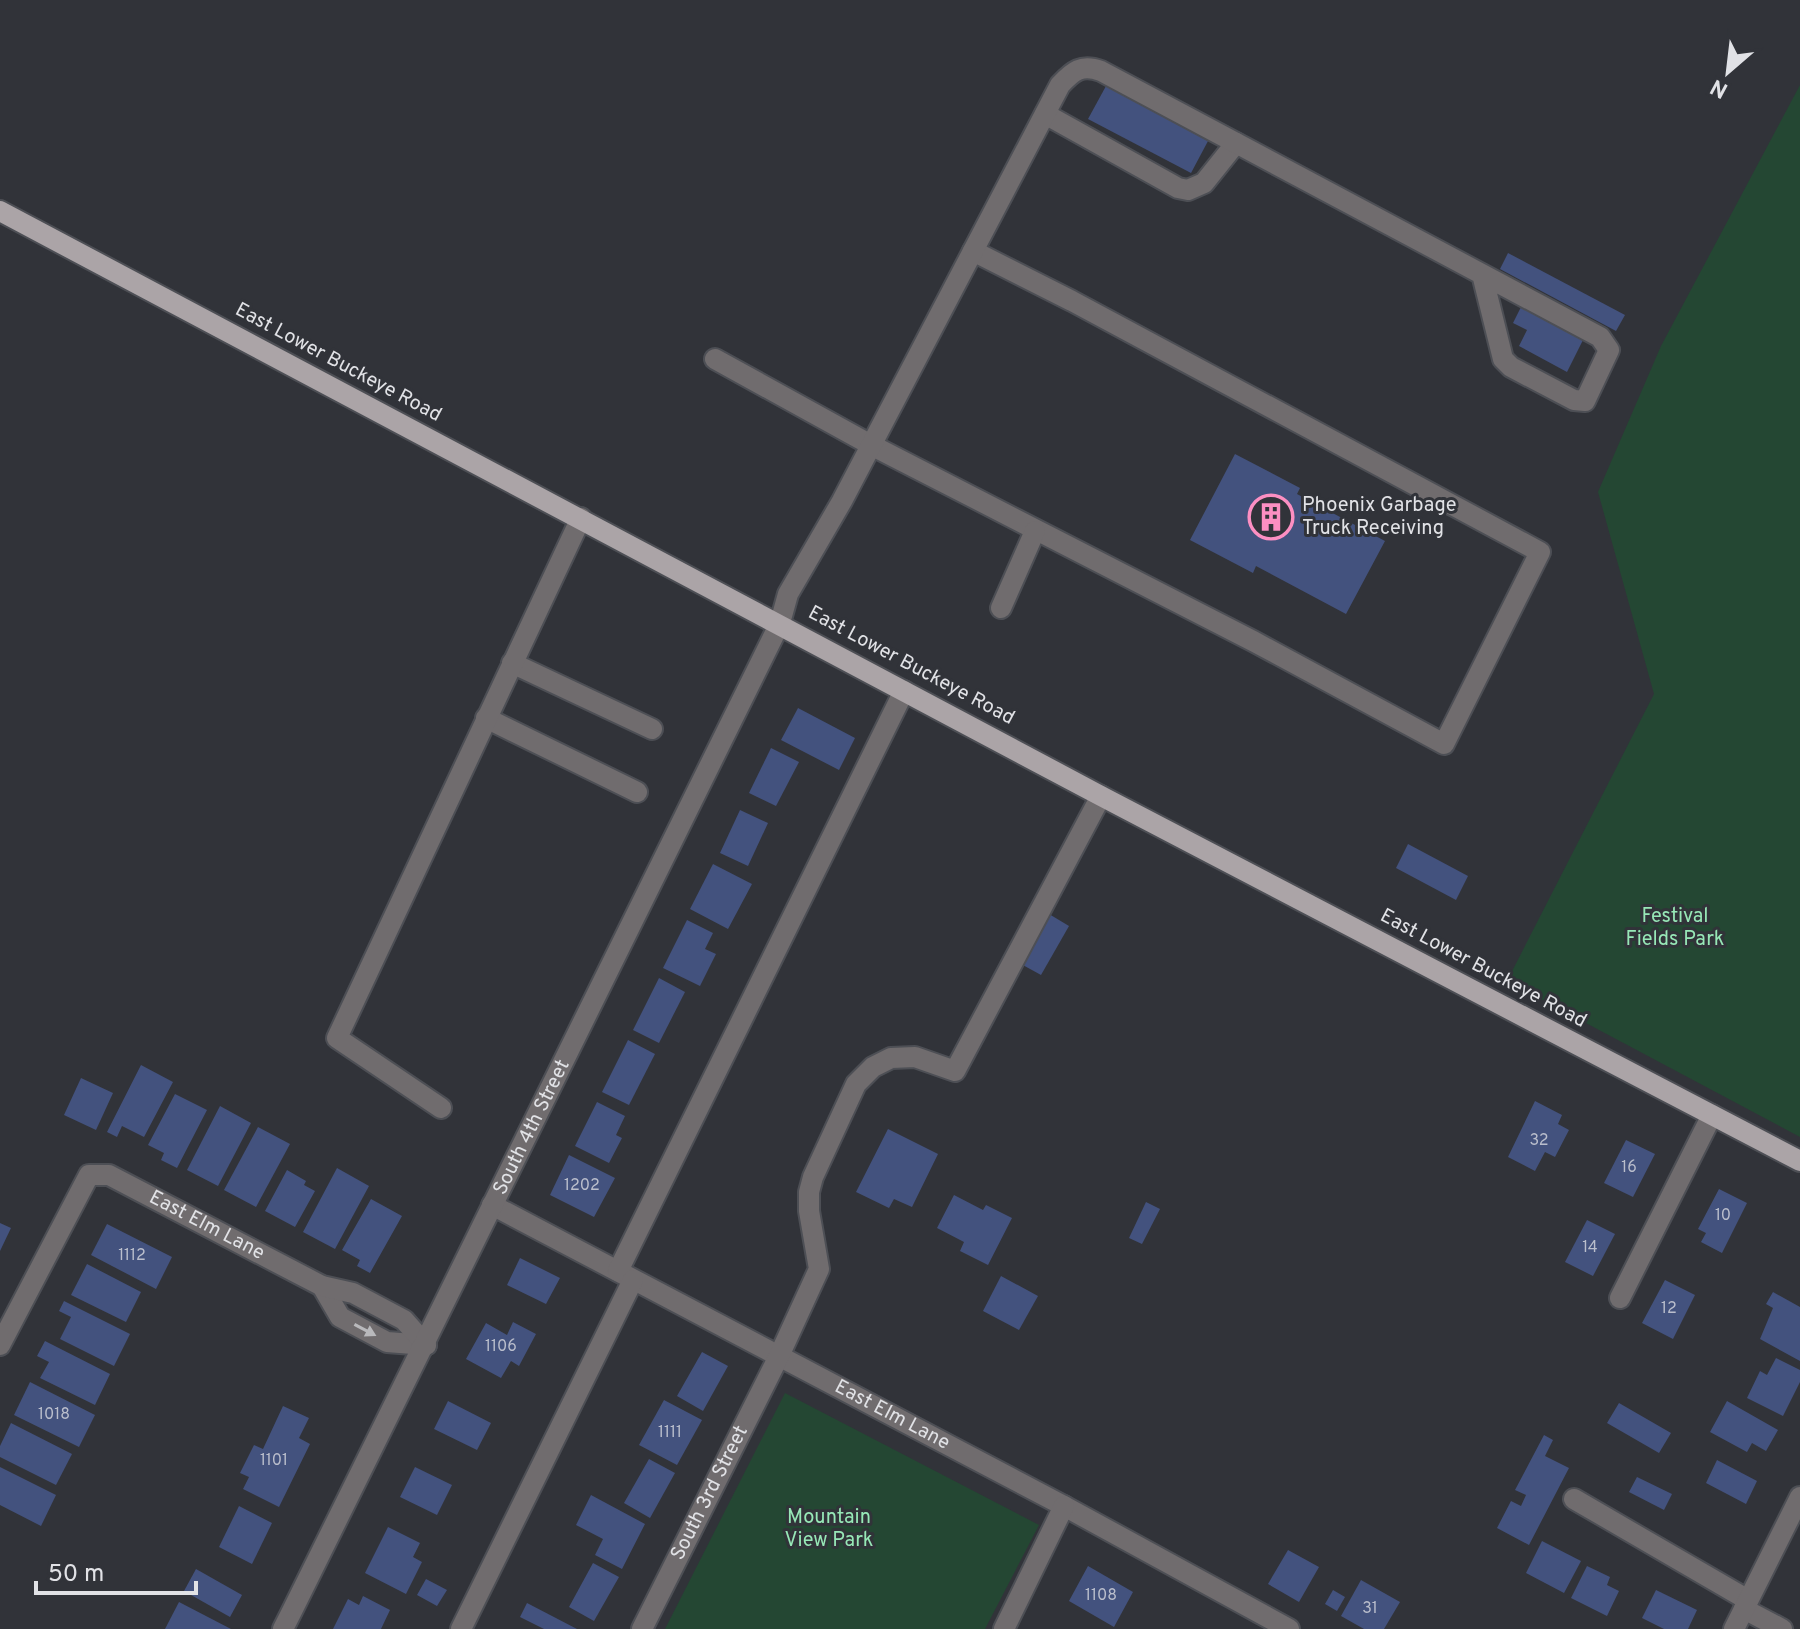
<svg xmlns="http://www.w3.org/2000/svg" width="1800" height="1629" font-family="Overpass,sans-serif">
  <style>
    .green { fill: #244733 }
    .building { fill: #43527e }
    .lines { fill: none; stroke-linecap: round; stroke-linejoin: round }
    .minor-casing { stroke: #4d4f55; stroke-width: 24 }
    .major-casing { stroke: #4d4f55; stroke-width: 24 }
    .minor { stroke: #706c6e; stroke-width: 20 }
    .major { stroke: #aba4a7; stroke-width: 20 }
    .oneway { fill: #b9b9bc }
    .labels { text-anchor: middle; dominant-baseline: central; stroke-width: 6; stroke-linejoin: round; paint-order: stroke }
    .number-label { font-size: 16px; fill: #babecc }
    .street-label { font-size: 20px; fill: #e1e2e6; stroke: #313339 }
    .poi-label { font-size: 20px; fill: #e1e2e6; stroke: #313339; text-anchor: start }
    .park-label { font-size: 20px; fill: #97e8b7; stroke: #313339 }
  </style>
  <rect width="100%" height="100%" fill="#313339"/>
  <g class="green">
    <polygon points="1800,85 1800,1137 1507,981 1654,694 1598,492 1661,346"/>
    <polygon points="785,1393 1039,1525 985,1629 665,1629"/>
  </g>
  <g class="building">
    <polygon points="1106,86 1208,141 1191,173 1088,119"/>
    <polygon points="1508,253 1625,315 1616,331 1500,269"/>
    <polygon points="1521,307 1583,340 1567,372 1519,346 1527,330 1513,323"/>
    <polygon points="1235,454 1300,488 1297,494 1385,541 1346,614 1256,566 1253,573 1190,540"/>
    <polygon points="798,708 855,738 839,770 781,740"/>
    <polygon points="771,748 799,762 776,806 749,793"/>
    <polygon points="740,810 768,823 748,866 720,853"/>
    <polygon points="1408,844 1468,876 1456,900 1396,868"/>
    <polygon points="713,864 752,884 728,929 690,909"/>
    <polygon points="1049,914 1069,926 1041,975 1021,964"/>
    <polygon points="687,920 713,933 705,949 716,954 700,986 663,968"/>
    <polygon points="659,978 685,992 659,1043 633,1030"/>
    <polygon points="628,1040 655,1054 629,1105 602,1092"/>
    <polygon points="141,1065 173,1082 144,1137 122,1126 117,1137 107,1132"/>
    <polygon points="81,1078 113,1093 96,1130 64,1115"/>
    <polygon points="175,1094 207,1110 177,1168 161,1160 164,1153 148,1145"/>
    <polygon points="1535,1101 1562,1115 1558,1124 1569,1130 1555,1157 1545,1152 1535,1171 1508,1157"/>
    <polygon points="597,1102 625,1116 616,1135 622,1138 609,1163 575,1146"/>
    <polygon points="220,1106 251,1123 218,1186 187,1170"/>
    <polygon points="258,1127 290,1144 256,1207 224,1190"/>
    <polygon points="888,1129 938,1154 912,1207 894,1199 889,1208 856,1192"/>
    <polygon points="1626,1140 1655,1154 1633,1197 1604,1183"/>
    <polygon points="569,1155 615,1178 594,1217 550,1195"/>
    <polygon points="337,1168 369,1186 335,1249 303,1232"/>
    <polygon points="287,1170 306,1181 304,1185 315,1191 295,1227 265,1211"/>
    <polygon points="1719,1189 1747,1203 1722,1253 1701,1242 1706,1233 1698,1229"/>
    <polygon points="954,1195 983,1210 986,1205 1012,1218 988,1265 960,1251 964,1242 937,1228"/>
    <polygon points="371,1199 402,1216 370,1273 357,1266 360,1260 342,1250"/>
    <polygon points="1146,1202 1160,1209 1142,1244 1129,1238"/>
    <polygon points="1587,1220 1615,1234 1593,1276 1565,1262"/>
    <polygon points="0,1223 11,1228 0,1251"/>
    <polygon points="107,1224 172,1257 156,1289 91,1255"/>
    <polygon points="520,1258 560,1278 546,1304 507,1285"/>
    <polygon points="87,1264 141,1292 126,1322 71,1295"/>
    <polygon points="1001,1276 1038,1296 1019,1330 983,1311"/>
    <polygon points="1665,1280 1695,1295 1673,1339 1642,1323"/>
    <polygon points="1773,1292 1800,1307 1800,1361 1760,1339 1773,1308 1766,1304"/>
    <polygon points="64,1301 130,1334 114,1366 60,1339 71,1317 59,1311"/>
    <polygon points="513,1322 536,1334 519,1366 511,1361 501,1378 466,1359 486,1323 507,1335"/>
    <polygon points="45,1341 110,1374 95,1405 40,1378 49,1362 37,1356"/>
    <polygon points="702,1352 728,1366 703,1411 677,1396"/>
    <polygon points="1776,1358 1800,1370 1800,1382 1783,1416 1747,1398 1760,1371 1767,1375"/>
    <polygon points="30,1382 95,1415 79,1447 14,1415"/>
    <polygon points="664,1400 702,1420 677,1465 639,1445"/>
    <polygon points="448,1401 491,1423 477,1450 434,1429"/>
    <polygon points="1727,1401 1778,1430 1766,1451 1752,1443 1747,1452 1710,1432"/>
    <polygon points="1619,1403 1671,1433 1659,1453 1607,1423"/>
    <polygon points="283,1406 309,1418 299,1438 310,1444 279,1507 243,1489 249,1477 240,1473 254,1445 263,1449"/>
    <polygon points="11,1423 72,1454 56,1485 0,1457 0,1446"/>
    <polygon points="1544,1435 1553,1440 1545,1456 1569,1468 1529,1545 1497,1528 1511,1501 1521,1506 1526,1495 1515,1490"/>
    <polygon points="649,1459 675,1473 650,1518 624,1503"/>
    <polygon points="1717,1460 1757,1481 1746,1504 1706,1483"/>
    <polygon points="0,1467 56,1495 41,1526 0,1505"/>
    <polygon points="415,1467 452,1485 437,1515 400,1497"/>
    <polygon points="1637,1477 1672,1494 1664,1510 1629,1492"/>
    <polygon points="591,1495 645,1524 622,1569 595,1555 603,1539 576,1525"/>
    <polygon points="239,1506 272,1523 252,1564 219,1547"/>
    <polygon points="388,1527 420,1543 413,1557 422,1562 406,1594 365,1573"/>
    <polygon points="1542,1541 1581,1561 1564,1593 1526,1573"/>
    <polygon points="1288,1550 1319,1567 1299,1602 1268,1584"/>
    <polygon points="593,1563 619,1577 594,1621 569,1607"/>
    <polygon points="1088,1566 1133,1592 1114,1627 1069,1601"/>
    <polygon points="1587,1566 1610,1577 1607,1585 1619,1591 1607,1616 1571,1598"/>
    <polygon points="196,1569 242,1595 230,1617 184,1591"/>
    <polygon points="426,1579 447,1590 437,1606 417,1595"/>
    <polygon points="1361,1580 1400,1602 1384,1629 1364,1629 1341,1616"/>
    <polygon points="1333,1590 1345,1597 1337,1611 1325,1604"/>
    <polygon points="1656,1590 1697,1610 1688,1629 1664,1629 1642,1618"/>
    <polygon points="363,1596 390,1610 381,1629 333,1629 348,1599 359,1605"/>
    <polygon points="179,1602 231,1629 165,1629"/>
    <polygon points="527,1603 577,1629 544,1629 520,1617"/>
  </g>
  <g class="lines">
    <g class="minor-casing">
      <g id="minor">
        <polyline points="1045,114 1178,188 1188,190 1204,183 1236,143"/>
        <polyline points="715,359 871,445 1253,641 1444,744 1540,552 1072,301 973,251"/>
        <polyline points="1001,608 1035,531"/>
        <polyline points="512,663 652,729"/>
        <polyline points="486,718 637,792"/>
        <polyline points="441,1108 337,1038 581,518"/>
        <path id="s1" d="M492,1205L1064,1506L1289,1629"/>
        <polyline points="618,1271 904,691"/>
        <polyline points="322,1286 340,1317 387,1342 426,1345"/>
        <polyline points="1620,1298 1712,1115"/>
        <path id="s2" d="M0,1345L89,1175H109L322,1286L353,1293L404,1320L426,1345"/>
        <polyline points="1574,1499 1748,1600"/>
        <polyline points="1744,1609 1782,1629"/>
        <path id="s3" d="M283,1629C451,1295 615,959 780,623L788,594L842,501L1060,85C1073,71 1081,64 1101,71C1267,159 1433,248 1600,337L1609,350L1585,401L1574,400L1511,367L1503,359L1482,274"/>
        <polyline points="461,1629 633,1280"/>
        <path id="s4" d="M642,1629L779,1356L819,1269L809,1211V1192L813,1177L856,1084L873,1067L891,1058L915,1057L955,1071L1101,796"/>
        <polyline points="1004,1629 1064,1506"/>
        <polyline points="1734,1629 1800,1497"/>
      </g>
    </g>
    <g class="major-casing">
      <polyline id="major" points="0,211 1101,796 1800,1161"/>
    </g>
    <use href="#minor" class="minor"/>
    <use href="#major" class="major"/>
  </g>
  <defs><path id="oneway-solid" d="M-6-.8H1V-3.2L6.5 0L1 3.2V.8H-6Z" transform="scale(2)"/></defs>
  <use class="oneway" href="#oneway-solid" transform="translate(365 1330) rotate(28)"/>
  <defs>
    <g id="building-ring" transform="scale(2.3)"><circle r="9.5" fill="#313339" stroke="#fc8fc2" stroke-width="1.5"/><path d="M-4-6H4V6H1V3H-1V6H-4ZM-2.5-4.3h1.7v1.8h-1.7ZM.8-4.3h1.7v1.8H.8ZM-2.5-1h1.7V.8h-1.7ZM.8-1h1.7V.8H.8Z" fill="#fc8fc2"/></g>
  </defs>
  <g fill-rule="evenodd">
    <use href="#building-ring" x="1271" y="517"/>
  </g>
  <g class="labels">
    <g class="number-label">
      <text x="1539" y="1141">32</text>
      <text x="1629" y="1168">16</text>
      <text x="582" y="1186">1202</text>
      <text x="1723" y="1216">10</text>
      <text x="1590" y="1248">14</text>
      <text x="132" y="1256">1112</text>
      <text x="1669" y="1309">12</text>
      <text x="501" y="1347">1106</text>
      <text x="54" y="1415">1018</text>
      <text x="670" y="1433">1111</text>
      <text x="274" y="1461">1101</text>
      <text x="1101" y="1596">1108</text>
      <text x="1370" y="1609">31</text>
    </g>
    <g class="street-label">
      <text transform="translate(338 363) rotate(28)">East Lower Buckeye Road</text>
      <text transform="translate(911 666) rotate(28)">East Lower Buckeye Road</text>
      <text transform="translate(1483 969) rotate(28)">East Lower Buckeye Road</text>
      <text stroke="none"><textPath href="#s3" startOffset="560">South 4th Street</textPath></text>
      <text stroke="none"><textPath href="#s2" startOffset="322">East Elm Lane</textPath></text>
      <text stroke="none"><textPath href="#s1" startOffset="452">East Elm Lane</textPath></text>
      <text stroke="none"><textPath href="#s4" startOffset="152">South 3rd Street</textPath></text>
    </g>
    <g class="poi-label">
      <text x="1302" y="506">Phoenix Garbage<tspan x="1302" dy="23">Truck Receiving</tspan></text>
    </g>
    <g class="park-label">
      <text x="1675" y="917">Festival<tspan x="1675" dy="23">Fields Park</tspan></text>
      <text x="829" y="1518">Mountain<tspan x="829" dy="23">View Park</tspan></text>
    </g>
  </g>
  <g transform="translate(1728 72) rotate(208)" stroke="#313339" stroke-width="6" paint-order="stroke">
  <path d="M0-6L14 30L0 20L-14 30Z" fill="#e1e2e6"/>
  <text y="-12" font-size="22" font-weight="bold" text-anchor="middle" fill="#e1e2e6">N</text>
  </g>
  <path d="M36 1581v12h160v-12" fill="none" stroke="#e1e2e6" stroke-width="4"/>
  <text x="48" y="1581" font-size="24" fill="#e1e2e6" stroke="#313339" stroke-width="6" paint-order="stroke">50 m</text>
</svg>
